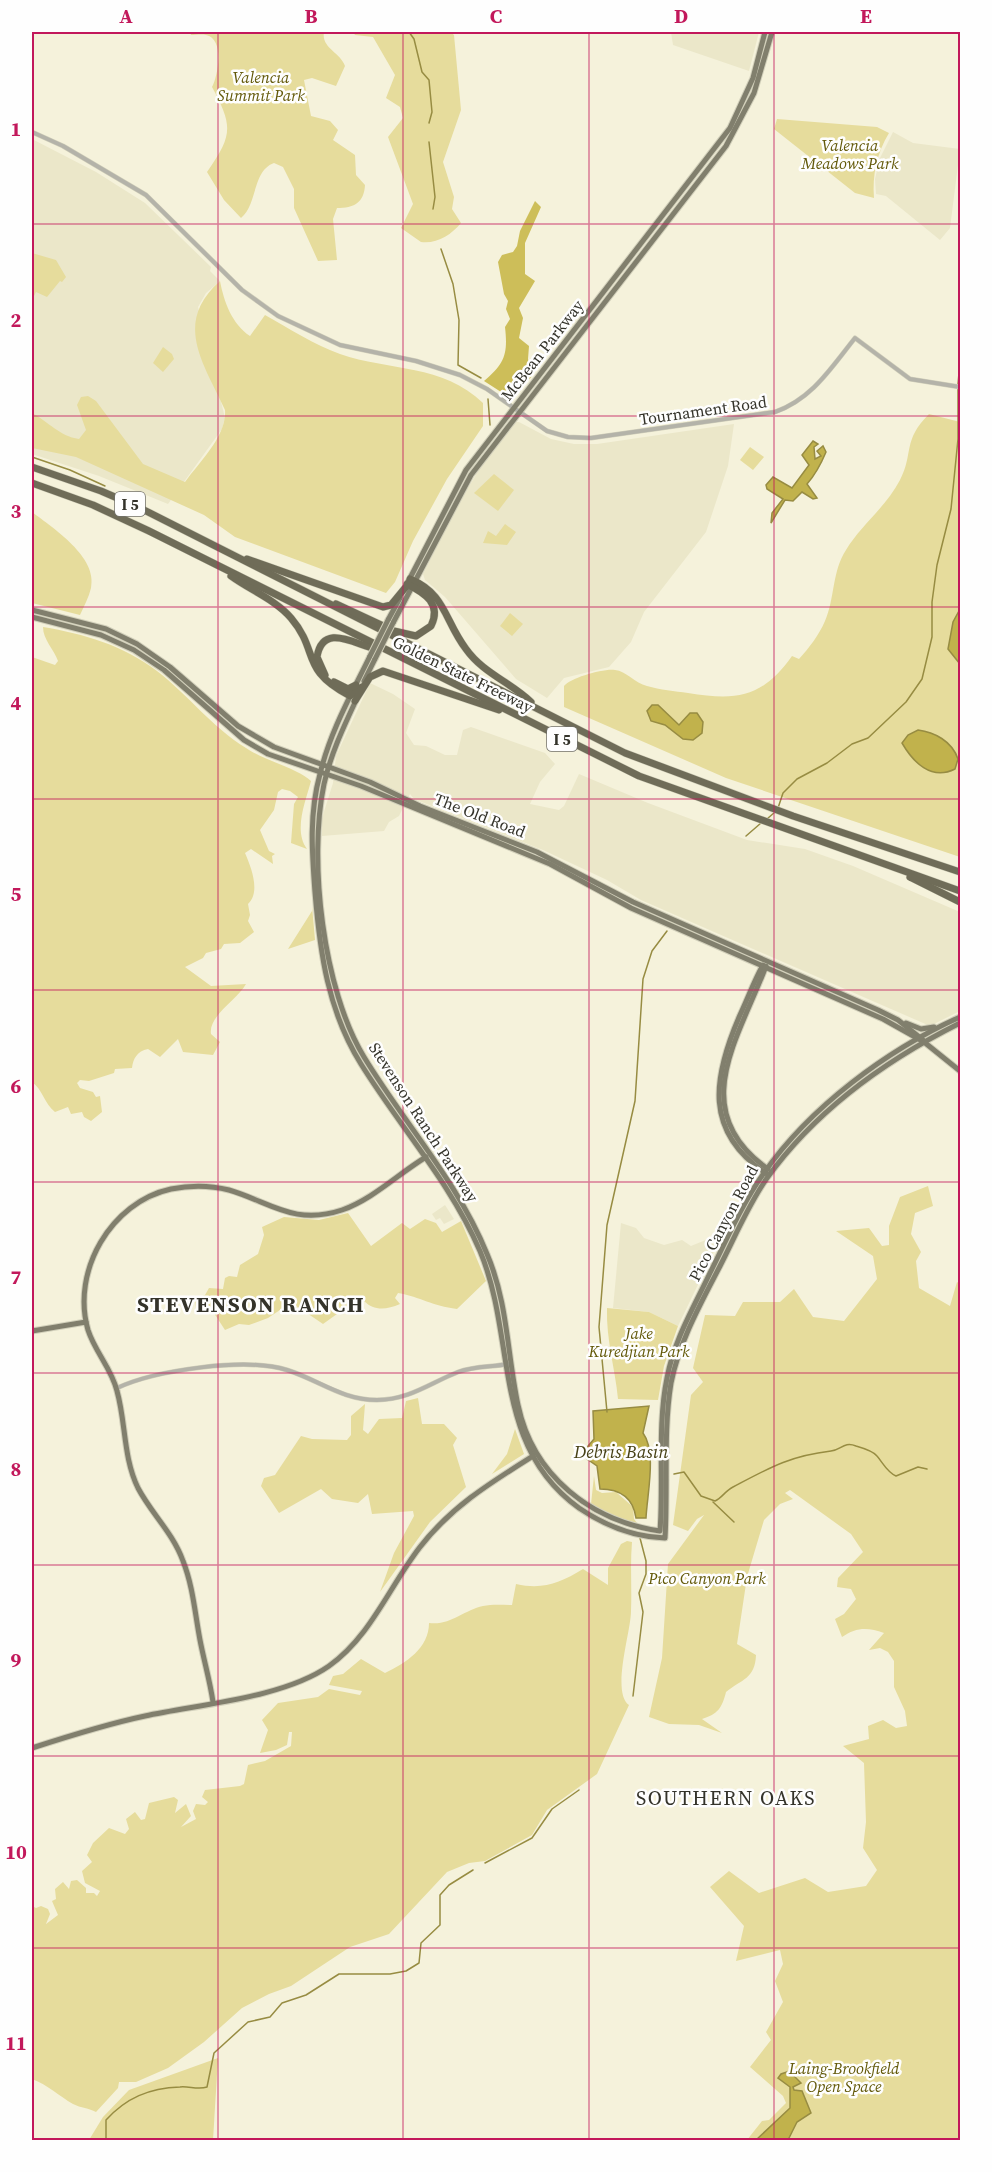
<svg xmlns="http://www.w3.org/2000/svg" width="992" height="2172" font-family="'Source Serif 4',serif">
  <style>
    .built { fill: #ebe7c9 }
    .green { fill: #e6dc9c }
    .forest { fill: #cdbe59 }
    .water { fill: #c1b24c; stroke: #978c42; stroke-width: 1.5 }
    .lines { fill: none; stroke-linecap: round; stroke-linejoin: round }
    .stream { stroke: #978c42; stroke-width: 1.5 }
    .minor-casing { stroke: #d2d0bb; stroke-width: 5 }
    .major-casing { stroke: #d2d0bb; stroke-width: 7 }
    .highway-casing { stroke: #d2d0bb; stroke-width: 8 }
    .minor { stroke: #b4b3a9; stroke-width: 4 }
    .major { stroke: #817f6d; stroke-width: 5 }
    .highway { stroke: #6f6c58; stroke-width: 7 }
    .major-bridge-casing { stroke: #d2d0bb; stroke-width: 7; stroke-linecap: butt }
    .major-bridge { stroke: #817f6d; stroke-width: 5 }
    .grid { fill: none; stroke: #c2185b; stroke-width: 1.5; stroke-opacity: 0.55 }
    .labels { text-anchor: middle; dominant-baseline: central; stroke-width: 5; stroke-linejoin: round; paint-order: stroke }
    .shield { fill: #fefefe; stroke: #71706a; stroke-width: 1.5 }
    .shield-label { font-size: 15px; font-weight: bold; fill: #34332a }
    .park-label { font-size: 16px; font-style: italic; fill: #635909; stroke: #fefefe }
    .street-label { font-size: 16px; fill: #34332a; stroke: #fefefe }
    .water-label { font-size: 18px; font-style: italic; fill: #474116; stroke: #fefefe }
    .quarter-label { font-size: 20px; letter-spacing: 1.5px; fill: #34332a; stroke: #fefefe }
    .district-label { font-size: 22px; font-weight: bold; letter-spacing: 1.5px; fill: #34332a; stroke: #fefefe }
    .neatline { fill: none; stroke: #c2185b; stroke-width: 2 }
    .grid-label { font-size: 20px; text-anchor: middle; font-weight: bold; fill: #c2185b }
  </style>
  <rect width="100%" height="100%" fill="#f5f2db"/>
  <g class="built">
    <polygon points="671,32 759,32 749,71 673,45"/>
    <polygon points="893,132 913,143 960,149 950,228 940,240 886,196 876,194 875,179 880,158"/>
    <polygon points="32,139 96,172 145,203 211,267 210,271 220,281 206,293 198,307 225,418 222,429 168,504 99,476 32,454"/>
    <polygon points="515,422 519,422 551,439 574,444 597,444 734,424 728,466 706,532 644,612 631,642 609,667 564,678 547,698 516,679 445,597 425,580 423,574 459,503 483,463"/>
    <polygon points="370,683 393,694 415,709 406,733 414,745 426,746 445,755 457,755 463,730 471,727 545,753 555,764 540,782 530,804 559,810 564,806 579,774 648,803 747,840 805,849 853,866 960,912 960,1011 930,1026 641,900 607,880 543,850 414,799 410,794 399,816 389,822 384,831 322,836 322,818 333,783 336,756"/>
    <polygon points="445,1205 454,1219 444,1224 440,1218 436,1220 432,1214"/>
    <polygon points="621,1223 636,1228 644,1238 664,1245 682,1240 691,1246 708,1239 718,1243 678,1326 649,1312 613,1308"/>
  </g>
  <g class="green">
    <path d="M190,32H324C321,48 340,52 345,66L336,86L312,78L304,80L311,116L330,121L338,130L333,140L355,155L356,175L365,185C364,203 354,208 337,208L333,219L337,260L318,261L294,208V189L283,167L274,163C252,171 258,204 241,218L224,200L207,172C233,135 233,126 212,87C218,76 225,39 206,35C202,34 195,35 191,35Z"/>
    <path d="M353,32H451L454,35L461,110L443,162L454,197L452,209L461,223C451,235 437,244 421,242L401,228L413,204L388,137L403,118L400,107L386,98L395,75L373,37L355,35Z"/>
    <path d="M777,119L877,127L889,133C877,153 872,175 874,198L855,193L774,129Z"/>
    <polygon points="32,253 56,260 66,277 62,282 60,281 47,297 36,292 32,300"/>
    <path d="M220,281C224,302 232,324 250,336L265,315C288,328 315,345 340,354C389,371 443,364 483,403V426L447,479L413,541L395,582L386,593L235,537L204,515L76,457L32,448V413C49,422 59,436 79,439L86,430L77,405L81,397L88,396L96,401L143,464L185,482C199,462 227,436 225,410C203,362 173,323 220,281Z"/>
    <polygon points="163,347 172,354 174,359 163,372 153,363"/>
    <path d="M929,414L960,422V857L726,778L564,707V686C570,678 604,668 615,670C626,671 635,683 647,686C660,690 675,691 688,693C737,701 762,698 792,656L799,659C809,648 819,635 825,621C835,598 832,571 846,550C861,525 886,507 900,480C914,453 902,441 929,414Z"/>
    <polygon points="750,447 764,457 753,470 740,460"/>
    <polygon points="494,474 514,490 498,511 474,493"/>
    <path d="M32,512C53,528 98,557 91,588C89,597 84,606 80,615L32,603Z"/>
    <polygon points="505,524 516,532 507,545 483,543 488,531 496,536"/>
    <polygon points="510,613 523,624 512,636 500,626"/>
    <path d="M43,627C84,634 123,645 157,671C188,695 212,727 246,748C263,760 299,769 311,781C306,800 293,831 307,849L291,843L294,804L298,797L290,791L282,789L278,792L274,810L260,830L269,851L275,854L272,856L273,864L251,849L245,853C251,867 261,892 248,904L250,915L248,921L254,932L240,943L224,944L221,949L206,953L203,958L185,967L211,986L246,984C238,999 208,1016 211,1034L220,1042L213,1055L183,1052L178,1039L160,1057L148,1049C137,1051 133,1059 132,1068L115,1069L114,1073L89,1081L80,1080L77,1083L80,1088L93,1092L96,1097L100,1096L102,1112L91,1121L84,1117L82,1112L71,1114L68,1107L55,1112C44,1103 43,1090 32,1082V657L55,665L58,661C54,649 43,640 43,627Z"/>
    <polygon points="312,906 315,940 288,949 312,911"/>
    <path d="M928,1186L933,1206L915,1213L911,1234L921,1252L916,1261L919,1288L950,1306L957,1282L960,1284V2140H747L762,2121L769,2120L786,2103L783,2096L750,2067L771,2040L766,2032L783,2002L775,1981L783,1964L780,1950L736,1961L744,1926L710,1887L729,1871L759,1893L805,1878L828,1892L866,1886L877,1870L863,1848L866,1822L864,1763L843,1746L869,1739L868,1726L883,1720L896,1728L907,1726L905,1711L894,1687V1661L888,1652L880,1648L869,1650L884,1633C868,1627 856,1627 842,1637L835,1619L844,1614L856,1599L851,1589L837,1587L838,1578L863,1552L851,1534L790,1490L785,1493L793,1499L780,1504L764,1520L747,1577L737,1644L756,1655C755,1679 742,1679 726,1692C722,1708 718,1714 702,1719L722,1733L699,1725L669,1724L649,1717L662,1658L668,1564L704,1515L697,1519L688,1531L673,1525L691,1395L703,1382L693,1368L705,1315L735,1316L743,1302H780L794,1289L813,1317L844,1321L877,1279L873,1256L836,1231L869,1228L882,1246L889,1245V1226L900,1197Z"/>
    <path d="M348,1213L371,1246L402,1223L410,1229L425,1219L436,1223L442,1232L461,1221L486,1281L457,1309C432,1306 421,1297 398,1293L395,1298L400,1304C386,1310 374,1311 364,1301L358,1305L351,1304L323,1324L298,1307L286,1312L280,1310L268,1318L249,1325L239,1324L225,1330L210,1307L203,1312L196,1308L195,1299L205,1295L209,1288L223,1289L225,1278L229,1276L237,1277L240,1265L258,1254L264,1235L262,1227L284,1217L319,1220Z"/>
    <path d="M607,1308L649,1312L678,1326L664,1366L658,1400L618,1399C615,1368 606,1340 607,1308Z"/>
    <polygon points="418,1398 422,1424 444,1424 457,1438 453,1445 466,1487 430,1522 380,1592 394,1553 414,1516 413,1511 372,1514 368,1494 358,1503 332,1499 321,1489 279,1513 261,1486 264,1478 275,1475 301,1436 312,1439 347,1440 351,1435 351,1416 365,1404 363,1430 368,1434 379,1419 402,1418 406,1401"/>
    <polygon points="515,1429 524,1454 492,1474 507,1454"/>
    <polygon points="594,1476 596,1490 602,1493 616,1492 633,1507 634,1519 637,1523 619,1518 591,1504"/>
    <path d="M627,1541L632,1542C630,1565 632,1588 631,1611C631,1632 611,1692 629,1705L597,1774L547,1810L532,1835L485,1861L469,1863L447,1872L389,1934L350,1947L291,1986L269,1994L242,2008L204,2042L168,2068L136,2082H119L118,2088L96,2112C89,2108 81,2108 73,2104C59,2096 48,2085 32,2079V1906L36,1908L41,1906L48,1909L50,1914L46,1924L58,1915L52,1901L56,1899L55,1889L63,1882L69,1889L71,1881L77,1880L86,1888V1893H94L97,1896L100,1891L85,1883L82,1871L92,1862L87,1855L93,1843L109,1828L125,1834L129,1829L126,1819L135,1812L141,1820L145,1819L149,1803L174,1797L178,1800L175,1813L186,1804L191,1816L181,1827L196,1819L193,1811L196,1804L205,1805L208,1802L202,1797L205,1790L240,1786L244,1784L248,1765L265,1761L291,1746L292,1732H289L287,1745L276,1750L260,1753L268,1730L262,1720L278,1703L318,1697L329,1689L360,1695L362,1691L329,1685L333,1676L343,1674L361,1659L385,1673C406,1663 429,1648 429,1623C450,1626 464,1610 483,1606C492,1604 503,1605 512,1605L516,1584C543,1590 560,1583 583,1569L608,1585V1568L621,1544Z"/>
    <polygon points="218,2058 213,2140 89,2140 103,2117 129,2090"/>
  </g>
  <path class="forest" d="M535,201L541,207L525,243V274L535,281L519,308L523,318L519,338L529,346L528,359L532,376L512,399L484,381C505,363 508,354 505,327L510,319L506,309L508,301L504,294L498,262L502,255L513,252L517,246L520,231Z"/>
  <g class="water">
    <path d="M813,441L818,444L814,447L815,459L821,456L817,451L823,446L826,452C821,464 815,475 807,484L817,498L813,499L802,492L793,501L785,500L771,523L772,513L783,499L767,489L766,485L773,477L792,488L809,465L802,455Z"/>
    <polygon points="960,609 960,664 948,649 953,622"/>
    <polygon points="652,705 658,705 679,725 690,713 697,713 703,722 702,733 693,740 683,739 665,725 651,721 647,711"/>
    <path d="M918,730C934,732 952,741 958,759L955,769C931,781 913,762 902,743L908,735Z"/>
    <path d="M649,1406L643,1433C657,1452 647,1495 646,1518H636C633,1497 619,1489 600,1489L597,1466L587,1459L583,1452L594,1439L593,1411Z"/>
    <polygon points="793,2070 794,2076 801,2083 793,2087 794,2090 802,2091 811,2113 797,2122 788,2140 756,2140 790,2108 790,2087 778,2078 781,2074"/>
  </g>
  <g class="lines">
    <g class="stream">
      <polyline points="409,32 414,39 422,72 429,80 432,112 429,123"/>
      <polyline points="429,142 435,197 433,209"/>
      <polyline points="441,249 453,284 459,320 458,365 481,378"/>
      <polyline points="958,384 960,362"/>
      <polyline points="488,399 490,425"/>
      <polyline points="32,457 70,470 105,486"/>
      <polyline points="778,808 783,793 797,779 827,763 852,744 868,738 906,702 922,679 932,637 932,602 937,565 951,509 958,439 958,389"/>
      <polyline points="767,819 775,812"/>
      <polyline points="746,836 761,823"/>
      <polyline points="607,1412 599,1327 607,1225 635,1101 643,979 652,951 667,931"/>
      <path d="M674,1474L684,1472L701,1496L715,1501C722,1498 725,1491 733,1487C769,1468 789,1456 831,1451C841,1450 844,1441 856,1446C863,1448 873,1451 877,1456C883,1463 887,1472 896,1476L918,1467L927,1469"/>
      <polyline points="713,1502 734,1522"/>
      <polyline points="633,1696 643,1612 639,1593 646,1574 646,1561 640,1538"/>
      <polyline points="485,1863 532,1838 552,1809 579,1790"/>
      <path d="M106,2140V2120C126,2098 149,2088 180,2087C189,2086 198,2090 207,2087L214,2053L248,2022L270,2017L282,2003L306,1995L339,1974H390L406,1971L419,1963L421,1943L440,1925V1895L449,1885L473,1870"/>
    </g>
    <g class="minor-casing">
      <g id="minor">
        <path d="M32,132L63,146L146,195L242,290L278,316L340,345L416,361L460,375L487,389L547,431L568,437L591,438L775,412C812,399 831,368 855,338L910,379L960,387"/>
        <path d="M117,1388C156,1370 246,1357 287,1370C319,1380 342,1400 377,1400C409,1400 430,1383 458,1372C474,1366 492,1367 508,1364"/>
      </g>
    </g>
    <g class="major-casing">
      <g id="major">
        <polyline points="408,582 466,470 730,128 753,78 765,32"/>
        <polyline points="32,610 106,629 137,644 170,667 238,726 274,747 370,782 420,806 537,852 633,902 878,1010 898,1020 923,1040"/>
        <polyline points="32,617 101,635 134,650 164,670 244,740 268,754 361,786 550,864 631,908 883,1019 924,1042 960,1071"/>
        <polyline points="388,620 400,598"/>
        <polyline points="393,623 471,475 726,146 754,93 772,32"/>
        <path d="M370,656C351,695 330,732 320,774C309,814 312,852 315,892C320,953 328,1011 361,1064C400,1127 451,1183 480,1251C517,1339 491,1445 579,1508C604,1525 634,1537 665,1538C668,1488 663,1431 671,1383C679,1342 701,1303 720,1266C735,1237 748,1205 767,1178C816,1110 886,1060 960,1023"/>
        <polyline points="364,681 375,659"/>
        <path d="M357,698C344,726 331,753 324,784C308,860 323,990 364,1057C404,1123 458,1182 487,1254C508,1303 507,1354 518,1405C533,1476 591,1521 660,1531C664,1481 657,1427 667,1378C674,1340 694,1307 710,1273C727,1239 742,1204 764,1173C810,1107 887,1050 960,1017"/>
        <path d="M763,965C754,981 748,998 740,1015C713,1077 703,1132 767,1174"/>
        <path d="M766,966C739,1038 685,1111 768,1169"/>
        <polyline points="906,1023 921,1029 934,1027"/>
        <polyline points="32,1331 86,1322"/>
        <path d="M213,1702C210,1681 204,1661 200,1640C195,1614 193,1586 183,1561C173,1533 151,1513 138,1488C123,1457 126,1423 117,1391C112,1369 95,1352 88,1330C71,1271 111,1202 171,1189C191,1185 209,1185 229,1190C270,1202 294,1226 342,1210C373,1199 398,1174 426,1157"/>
        <path d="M32,1748C69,1736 107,1724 145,1716C201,1704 283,1698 329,1666C371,1636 389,1587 420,1547C451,1507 490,1483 533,1456"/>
      </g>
    </g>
    <g class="highway-casing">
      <g id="highway">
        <polyline points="32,467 101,491 138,507 625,753 793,816 960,872"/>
        <polyline points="32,483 93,505 149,531 639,776 960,891"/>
        <polyline points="247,559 383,607 391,605 405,588"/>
        <path d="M231,576C250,590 276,600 291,618C320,652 299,669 350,696L362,687"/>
        <path d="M410,579C446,594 444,620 466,649C483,673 510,682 531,702"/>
        <path d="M336,604L394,631L416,636L431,626C442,604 425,593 407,584"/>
        <path d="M325,675L317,657C323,621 357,646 377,649"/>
        <polyline points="334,682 348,689 356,685"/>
        <polyline points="355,701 370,677 383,671 499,710"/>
        <polyline points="910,877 960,902"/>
      </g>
    </g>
    <use href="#minor" class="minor"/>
    <use href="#major" class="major"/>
    <use href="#highway" class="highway"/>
    <g class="major-bridge-casing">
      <g id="major-bridge">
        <polyline points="370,656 388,620"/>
        <polyline points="375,659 393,623"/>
      </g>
    </g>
    <use href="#major-bridge" class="major-bridge"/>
  </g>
  <path class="grid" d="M218,32V2140M403,32V2140M589,32V2140M774,32V2140M32,224H960M32,416H960M32,607H960M32,799H960M32,990H960M32,1182H960M32,1373H960M32,1565H960M32,1756H960M32,1948H960"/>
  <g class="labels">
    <g class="shield">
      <rect x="115" y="492" width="30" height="24" rx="4.5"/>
      <rect x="547" y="727" width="30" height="24" rx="4.5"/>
    </g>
    <g class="shield-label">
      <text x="130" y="504">I 5</text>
      <text x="562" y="739">I 5</text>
    </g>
    <g class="park-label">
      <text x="261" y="77">Valencia<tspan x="261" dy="18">Summit Park</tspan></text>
      <text x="850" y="145">Valencia<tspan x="850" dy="18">Meadows Park</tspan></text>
      <text x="639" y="1333">Jake<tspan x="639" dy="18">Kuredjian Park</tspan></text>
      <text x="707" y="1578">Pico Canyon Park</text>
      <text x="844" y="2068">Laing-Brookfield<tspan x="844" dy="18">Open Space</tspan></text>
    </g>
    <g class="street-label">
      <text transform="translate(542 350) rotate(-52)">McBean Parkway</text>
      <text transform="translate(703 410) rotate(-8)">Tournament Road</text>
      <text transform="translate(463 674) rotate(26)">Golden State Freeway</text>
      <text transform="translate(480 815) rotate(21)">The Old Road</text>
      <text transform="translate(424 1122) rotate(57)">Stevenson Ranch Parkway</text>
      <text transform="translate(723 1223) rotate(-62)">Pico Canyon Road</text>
    </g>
    <g class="water-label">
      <text x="621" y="1451">Debris Basin</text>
    </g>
    <g class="quarter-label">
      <text x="726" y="1798">SOUTHERN OAKS</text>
    </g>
    <g class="district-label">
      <text x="251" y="1304">STEVENSON RANCH</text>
    </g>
  </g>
  <rect width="992" height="2172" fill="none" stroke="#fefefe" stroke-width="66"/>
  <rect x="33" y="33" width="926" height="2106" class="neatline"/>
  <g class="grid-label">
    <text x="126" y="23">A</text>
    <text x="311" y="23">B</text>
    <text x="496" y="23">C</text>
    <text x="681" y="23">D</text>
    <text x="866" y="23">E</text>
    <text x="16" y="136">1</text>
    <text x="16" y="327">2</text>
    <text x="16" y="518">3</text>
    <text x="16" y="710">4</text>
    <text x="16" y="901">5</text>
    <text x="16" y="1093">6</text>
    <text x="16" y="1284">7</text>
    <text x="16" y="1476">8</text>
    <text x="16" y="1667">9</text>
    <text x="16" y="1859">10</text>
    <text x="16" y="2050">11</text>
  </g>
</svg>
